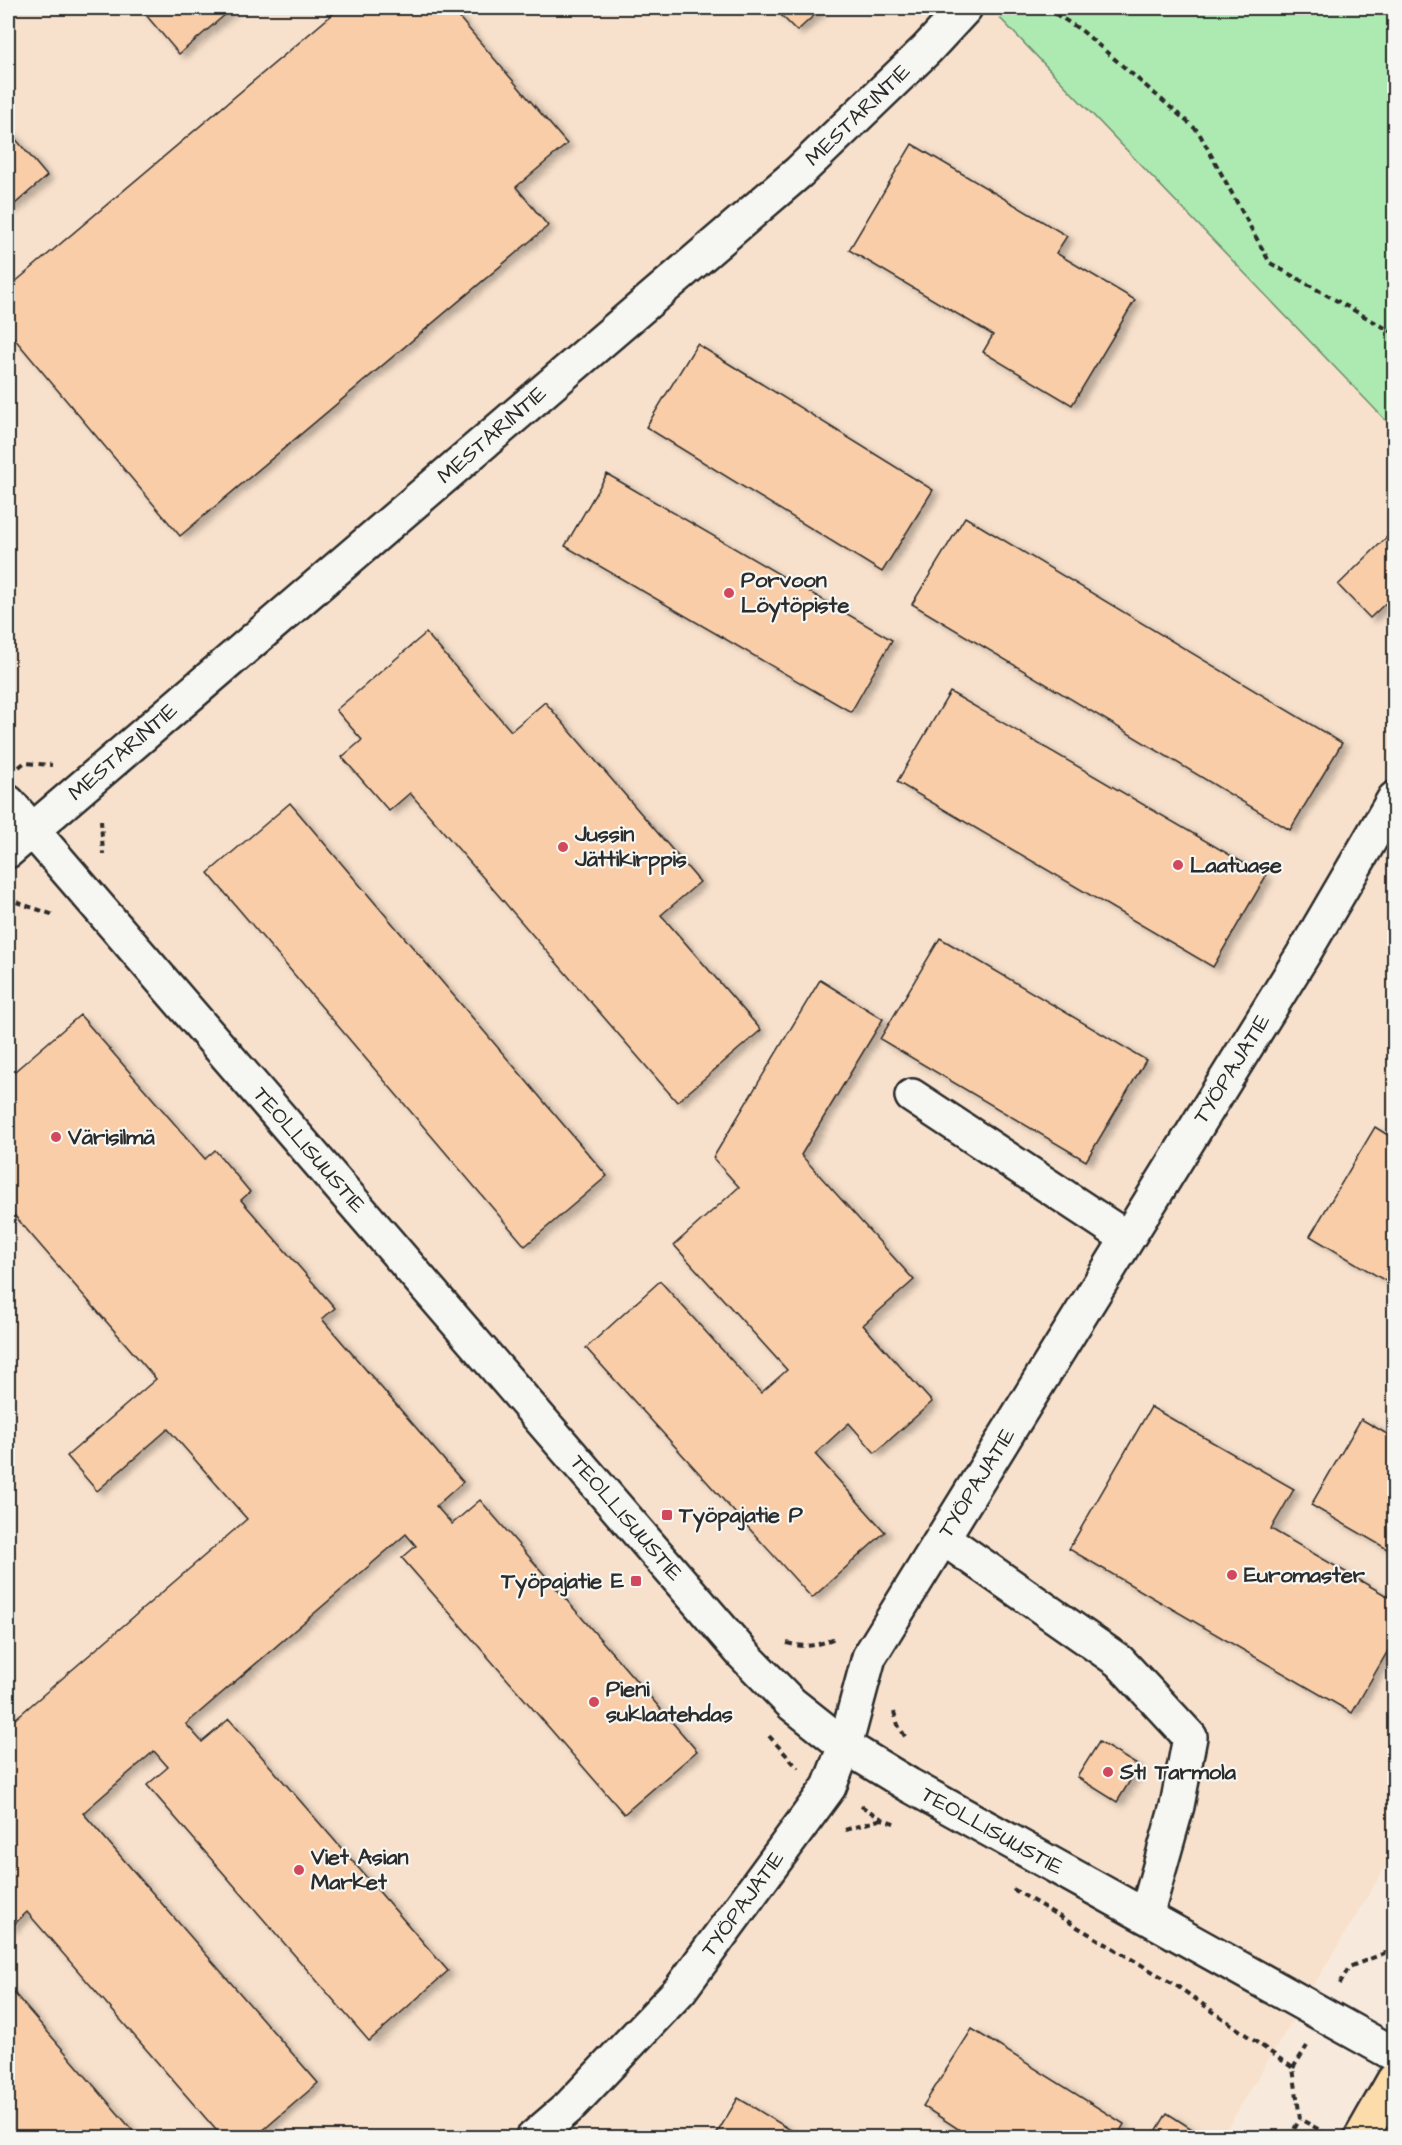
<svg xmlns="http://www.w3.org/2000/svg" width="1402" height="2145" font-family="'Architects Daughter',sans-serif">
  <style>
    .built { fill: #f8e1cc }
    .green { fill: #adeab1; stroke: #6c8a6e; stroke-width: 1.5 }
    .building { fill: #f9cda8; stroke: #2b2b2b; stroke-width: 1.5; filter: url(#shadow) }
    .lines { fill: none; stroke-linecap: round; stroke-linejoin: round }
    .minor-casing { stroke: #2b2b2b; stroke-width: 38 }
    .major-casing { stroke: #2b2b2b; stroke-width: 38 }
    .path { stroke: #2b2b2b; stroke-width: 4; stroke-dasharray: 6 4.5; stroke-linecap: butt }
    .minor { stroke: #f6f6f2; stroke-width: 33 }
    .major { stroke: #fcdcab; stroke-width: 33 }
    .poi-dot { fill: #d1495b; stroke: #f6f6f2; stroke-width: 2 }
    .labels { text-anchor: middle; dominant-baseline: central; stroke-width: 4.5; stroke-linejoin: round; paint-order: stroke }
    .street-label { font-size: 22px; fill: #2b2b2b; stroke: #f6f6f2 }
    .poi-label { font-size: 22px; font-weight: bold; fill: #2b2b2b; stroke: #f6f6f2; text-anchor: start }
  </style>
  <defs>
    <filter id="shadow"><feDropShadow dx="6" dy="4" stdDeviation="3" flood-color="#0004"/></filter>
  </defs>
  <rect width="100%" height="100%" fill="#f7eadc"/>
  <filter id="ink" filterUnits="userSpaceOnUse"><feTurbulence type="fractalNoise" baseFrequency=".0167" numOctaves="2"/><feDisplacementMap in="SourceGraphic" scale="12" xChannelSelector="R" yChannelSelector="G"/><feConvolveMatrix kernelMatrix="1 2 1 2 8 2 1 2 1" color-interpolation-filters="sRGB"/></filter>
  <g filter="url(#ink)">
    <polygon class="built" points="8,8 990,8 1394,429 1394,1853 1222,2137 8,2138"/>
    <polygon class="green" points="1011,8 1394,8 1394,429 1000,18"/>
    <g class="building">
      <polygon points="140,8 233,8 179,54"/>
      <polygon points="340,8 451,8 567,144 516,187 548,226 180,536 8,331 8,288"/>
      <polygon points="774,8 822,8 797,31"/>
      <polygon points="8,130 47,176 8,210"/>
      <polygon points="912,144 1067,236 1056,253 1135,300 1072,405 983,352 993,335 849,250"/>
      <polygon points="697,344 933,490 882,572 646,427"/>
      <polygon points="607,474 892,640 851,712 565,546"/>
      <polygon points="965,517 1342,743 1290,830 912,604"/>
      <polygon points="1394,530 1394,595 1370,618 1338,585"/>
      <polygon points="426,633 511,731 545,702 700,882 661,915 761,1030 677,1102 410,793 389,811 342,757 362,740 336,710"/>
      <polygon points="950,692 1266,876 1213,967 897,782"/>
      <polygon points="290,803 607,1176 525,1246 208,873"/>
      <polygon points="940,938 1146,1060 1086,1161 880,1039"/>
      <polygon points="820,980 883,1019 801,1155 914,1280 863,1325 932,1402 875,1453 849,1423 815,1454 885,1532 812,1598 586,1348 660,1281 761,1393 787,1370 674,1245 739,1187 713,1158"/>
      <polygon points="80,1015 205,1159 215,1150 250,1192 241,1200 335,1308 322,1319 463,1482 436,1506 452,1524 480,1500 697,1751 624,1814 402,1558 416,1546 406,1534 186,1724 202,1742 229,1719 448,1971 369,2041 147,1785 168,1767 154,1751 83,1813 318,2083 254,2138 223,2138 27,1912 8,1930 8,1710 15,1719 247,1519 168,1429 97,1491 67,1456 156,1379 8,1208 8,1077"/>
      <polygon points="1375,1127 1394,1139 1394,1286 1310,1236"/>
      <polygon points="1151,1407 1294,1489 1271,1529 1394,1600 1394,1640 1352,1713 1069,1549"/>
      <polygon points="1361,1419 1394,1438 1394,1553 1311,1505"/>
      <polygon points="1099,1742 1139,1766 1117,1802 1077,1777"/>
      <polygon points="8,1986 139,2138 8,2138"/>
      <polygon points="972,2029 1124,2124 1116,2138 972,2138 923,2106"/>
      <polygon points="738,2098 804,2138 714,2138"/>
      <polygon points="1167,2113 1206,2138 1152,2138"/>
    </g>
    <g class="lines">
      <g class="minor-casing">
        <g id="minor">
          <polyline points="8,802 743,1654 792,1704 845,1746 909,1785 1394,2054"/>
          <polyline points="8,851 799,172 927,49 965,8"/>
          <polyline points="912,1096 1127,1238"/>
          <polyline points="943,1538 1119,1661 1190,1737 1177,1806 1146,1916"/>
          <polyline points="533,2138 569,2107 680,1990 829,1787 845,1746 869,1657 1304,953 1394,799"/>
        </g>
      </g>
      <g class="major-casing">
        <polyline id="major" points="1361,2138 1394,2080"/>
      </g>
      <g class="path">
        <polyline points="1046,8 1081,30 1198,131 1270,263 1394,333"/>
        <polyline points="19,767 24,763 52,765"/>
        <polyline points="101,820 103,854"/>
        <polyline points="8,897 10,900 54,915"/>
        <path d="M787,1643C808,1649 818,1645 837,1637"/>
        <polyline points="894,1712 898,1725 906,1738"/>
        <polyline points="769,1736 798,1768"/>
        <polyline points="861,1806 882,1819 897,1824"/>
        <polyline points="845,1830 882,1819"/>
        <polyline points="1013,1889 1177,1986 1293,2068 1300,2119 1325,2133"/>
        <polyline points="1340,1984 1349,1967 1385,1953 1394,1958"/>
        <polyline points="1293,2068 1307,2046"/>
        <polyline points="1289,2138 1300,2119"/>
      </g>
      <use href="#minor" class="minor"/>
      <use href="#major" class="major"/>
    </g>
  </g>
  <g class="poi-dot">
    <circle cx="729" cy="593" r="6"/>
    <circle cx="563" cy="847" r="6"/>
    <circle cx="1178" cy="865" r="6"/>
    <circle cx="56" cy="1137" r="6"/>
    <rect x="661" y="1509" width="12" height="12" rx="3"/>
    <circle cx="1232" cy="1575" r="6"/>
    <rect x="630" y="1575" width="12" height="12" rx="3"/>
    <circle cx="594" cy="1702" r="6"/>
    <circle cx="1108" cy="1772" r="6"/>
    <circle cx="299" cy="1870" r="6"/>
  </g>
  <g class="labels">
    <g class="street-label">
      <text transform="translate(858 115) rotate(-44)">MESTARINTIE</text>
      <text transform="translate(492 435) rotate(-41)">MESTARINTIE</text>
      <text transform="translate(123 752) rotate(-41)">MESTARINTIE</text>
      <text transform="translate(1232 1069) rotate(-58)">TYÖPAJATIE</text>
      <text transform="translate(309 1150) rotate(49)">TEOLLISUUSTIE</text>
      <text transform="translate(977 1483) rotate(-58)">TYÖPAJATIE</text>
      <text transform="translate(626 1518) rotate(49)">TEOLLISUUSTIE</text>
      <text transform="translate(992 1831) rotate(29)">TEOLLISUUSTIE</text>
      <text transform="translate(743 1904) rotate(-54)">TYÖPAJATIE</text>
    </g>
    <g class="poi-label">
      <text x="741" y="580">Porvoon<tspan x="741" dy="25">Löytöpiste</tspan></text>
      <text x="575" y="834">Jussin<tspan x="575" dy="25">Jättikirppis</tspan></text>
      <text x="1190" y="865">Laatuase</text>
      <text x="68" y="1137">Värisilmä</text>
      <text x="679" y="1515">Työpajatie P</text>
      <text x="1244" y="1575">Euromaster</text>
      <text x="624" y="1581" text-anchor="end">Työpajatie E</text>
      <text x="606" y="1689">Pieni<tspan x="606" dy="25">suklaatehdas</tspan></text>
      <text x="1120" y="1772">St1 Tarmola</text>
      <text x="311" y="1857">Viet Asian<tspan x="311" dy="25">Market</tspan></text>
    </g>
  </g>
  <rect width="1402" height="2145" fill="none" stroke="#f6f6f2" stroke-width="30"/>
  <rect x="15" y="15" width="1372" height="2115" fill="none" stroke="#2b2b2b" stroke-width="2" filter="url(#ink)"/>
</svg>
